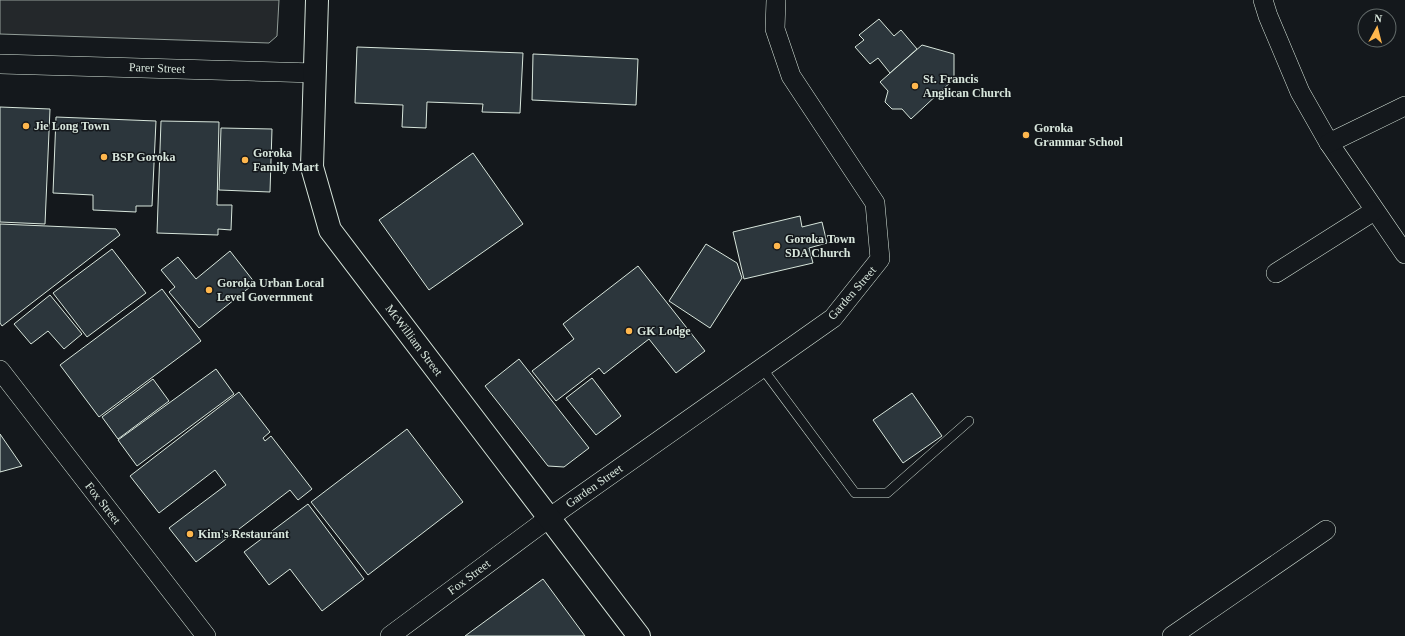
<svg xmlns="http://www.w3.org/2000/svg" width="1405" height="636" font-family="'Times New Roman',serif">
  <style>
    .parking { fill: #24282b; stroke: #939e99 }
    .building { fill: #2c363c; stroke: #d8e6dc }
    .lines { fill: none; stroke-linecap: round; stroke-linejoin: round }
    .service-casing { stroke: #d8e6dc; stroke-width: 10 }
    .minor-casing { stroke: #d8e6dc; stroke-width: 20 }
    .tertiary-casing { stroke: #d8e6dc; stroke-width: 24 }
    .service { stroke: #14181c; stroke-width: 9 }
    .minor { stroke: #14181c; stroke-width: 19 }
    .tertiary { stroke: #14181c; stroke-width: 22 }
    .poi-dot { fill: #ffb74d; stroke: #14181c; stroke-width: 1.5 }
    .labels { text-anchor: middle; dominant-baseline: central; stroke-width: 3; stroke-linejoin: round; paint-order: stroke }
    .street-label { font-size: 12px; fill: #d8e6dc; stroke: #14181c }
    .poi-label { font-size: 12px; font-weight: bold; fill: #d8e6dc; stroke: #14181c; text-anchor: start }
  </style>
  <rect width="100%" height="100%" fill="#14181c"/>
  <polygon class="parking" points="0,0 279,0 277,36 269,43 0,34"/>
  <g class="building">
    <polygon points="879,19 894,36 901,30 917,49 890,73 878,58 870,64 855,47 864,40 859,35"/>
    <polygon points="922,45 954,54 954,79 911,119 902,109 892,109 885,102 888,91 880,82"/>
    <polygon points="357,47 523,53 520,113 482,112 483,104 427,102 426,128 402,127 403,105 355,103"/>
    <polygon points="533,54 638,59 636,105 532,100"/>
    <polygon points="0,107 50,109 45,224 0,222"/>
    <polygon points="56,117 156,121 152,206 136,206 136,212 93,210 93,195 53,193"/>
    <polygon points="161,121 219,122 217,205 232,205 231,230 218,229 218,235 157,233"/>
    <polygon points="221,128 272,129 270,192 219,190"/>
    <polygon points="473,153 523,224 429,290 379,220"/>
    <polygon points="800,216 802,227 822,222 827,243 809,248 813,263 744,279 733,232"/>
    <polygon points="0,224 116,229 120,235 2,326 0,323"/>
    <polygon points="706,244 737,263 742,278 710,328 669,301"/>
    <polygon points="112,249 146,293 87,337 53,293"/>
    <polygon points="230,251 255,283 199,328 169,292 175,287 161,270 178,257 196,279"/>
    <polygon points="638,266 705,351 676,373 649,339 604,374 599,368 556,401 532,371 574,339 563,324"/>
    <polygon points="162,289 201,341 99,417 60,365"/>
    <polygon points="50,295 82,334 64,349 48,331 31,344 14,324"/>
    <polygon points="519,359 589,448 564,467 548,466 485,386"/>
    <polygon points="216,369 234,394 137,466 118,440"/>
    <polygon points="592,378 621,416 596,435 566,398"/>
    <polygon points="153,379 169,401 118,439 102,417"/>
    <polygon points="239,392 270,432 263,438 265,441 271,436 312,489 298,500 290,490 196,562 169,528 226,485 215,470 159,513 130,476"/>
    <polygon points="912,393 942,436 903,463 873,420"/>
    <polygon points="407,429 463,502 368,575 311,502"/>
    <polygon points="0,434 22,466 0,472"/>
    <polygon points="308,504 364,579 322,611 290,569 269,585 244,552"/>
    <polygon points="543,579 585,636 465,636"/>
  </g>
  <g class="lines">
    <g class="service-casing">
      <polyline id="service" points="762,368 855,493 887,493 969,421"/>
    </g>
    <g class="minor-casing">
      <g id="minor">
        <polyline points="1263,0 1268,16 1300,92 1329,143 1405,254"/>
        <polyline points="0,64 315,73"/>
        <polyline points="1329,143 1405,106"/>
        <polyline points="1276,273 1374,211"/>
        <polyline points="0,370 206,636"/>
        <polyline points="390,636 549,518 833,318 880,259 875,203 791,76 775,29 776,0"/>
        <polyline points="1172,636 1326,530"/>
      </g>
    </g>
    <g class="tertiary-casing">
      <polyline id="tertiary" points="317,0 312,167 330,230 639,636"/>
    </g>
    <use href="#service" class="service"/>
    <use href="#minor" class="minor"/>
    <use href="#tertiary" class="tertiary"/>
  </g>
  <g class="poi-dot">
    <circle cx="915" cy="86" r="4"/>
    <circle cx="26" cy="126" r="4"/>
    <circle cx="1026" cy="135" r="4"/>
    <circle cx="104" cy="157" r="4"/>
    <circle cx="245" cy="160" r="4"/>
    <circle cx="777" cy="246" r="4"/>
    <circle cx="209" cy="290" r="4"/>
    <circle cx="629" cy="331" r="4"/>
    <circle cx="190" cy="534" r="4"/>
  </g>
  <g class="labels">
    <g class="street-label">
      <text transform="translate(157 68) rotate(2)">Parer Street</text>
      <text transform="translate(852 293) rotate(-49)">Garden Street</text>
      <text transform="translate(414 340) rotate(53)">McWilliam Street</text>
      <text transform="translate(594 486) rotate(-35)">Garden Street</text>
      <text transform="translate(103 503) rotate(52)">Fox Street</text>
      <text transform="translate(469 577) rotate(-37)">Fox Street</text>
    </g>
    <g class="poi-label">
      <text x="923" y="79">St. Francis<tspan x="923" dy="14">Anglican Church</tspan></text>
      <text x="34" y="126">Jie Long Town</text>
      <text x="1034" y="128">Goroka<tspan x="1034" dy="14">Grammar School</tspan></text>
      <text x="253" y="153">Goroka<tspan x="253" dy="14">Family Mart</tspan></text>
      <text x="112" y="157">BSP Goroka</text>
      <text x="785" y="239">Goroka Town<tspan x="785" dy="14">SDA Church</tspan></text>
      <text x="217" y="283">Goroka Urban Local<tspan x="217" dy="14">Level Government</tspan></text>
      <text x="637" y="331">GK Lodge</text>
      <text x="198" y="534">Kim's Restaurant</text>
    </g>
  </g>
  <g transform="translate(1377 28) rotate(7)"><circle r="19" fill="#14181c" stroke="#626a69"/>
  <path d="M0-3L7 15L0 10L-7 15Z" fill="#ffb74d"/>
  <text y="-6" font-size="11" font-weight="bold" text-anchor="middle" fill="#d8e6dc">N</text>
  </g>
</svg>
